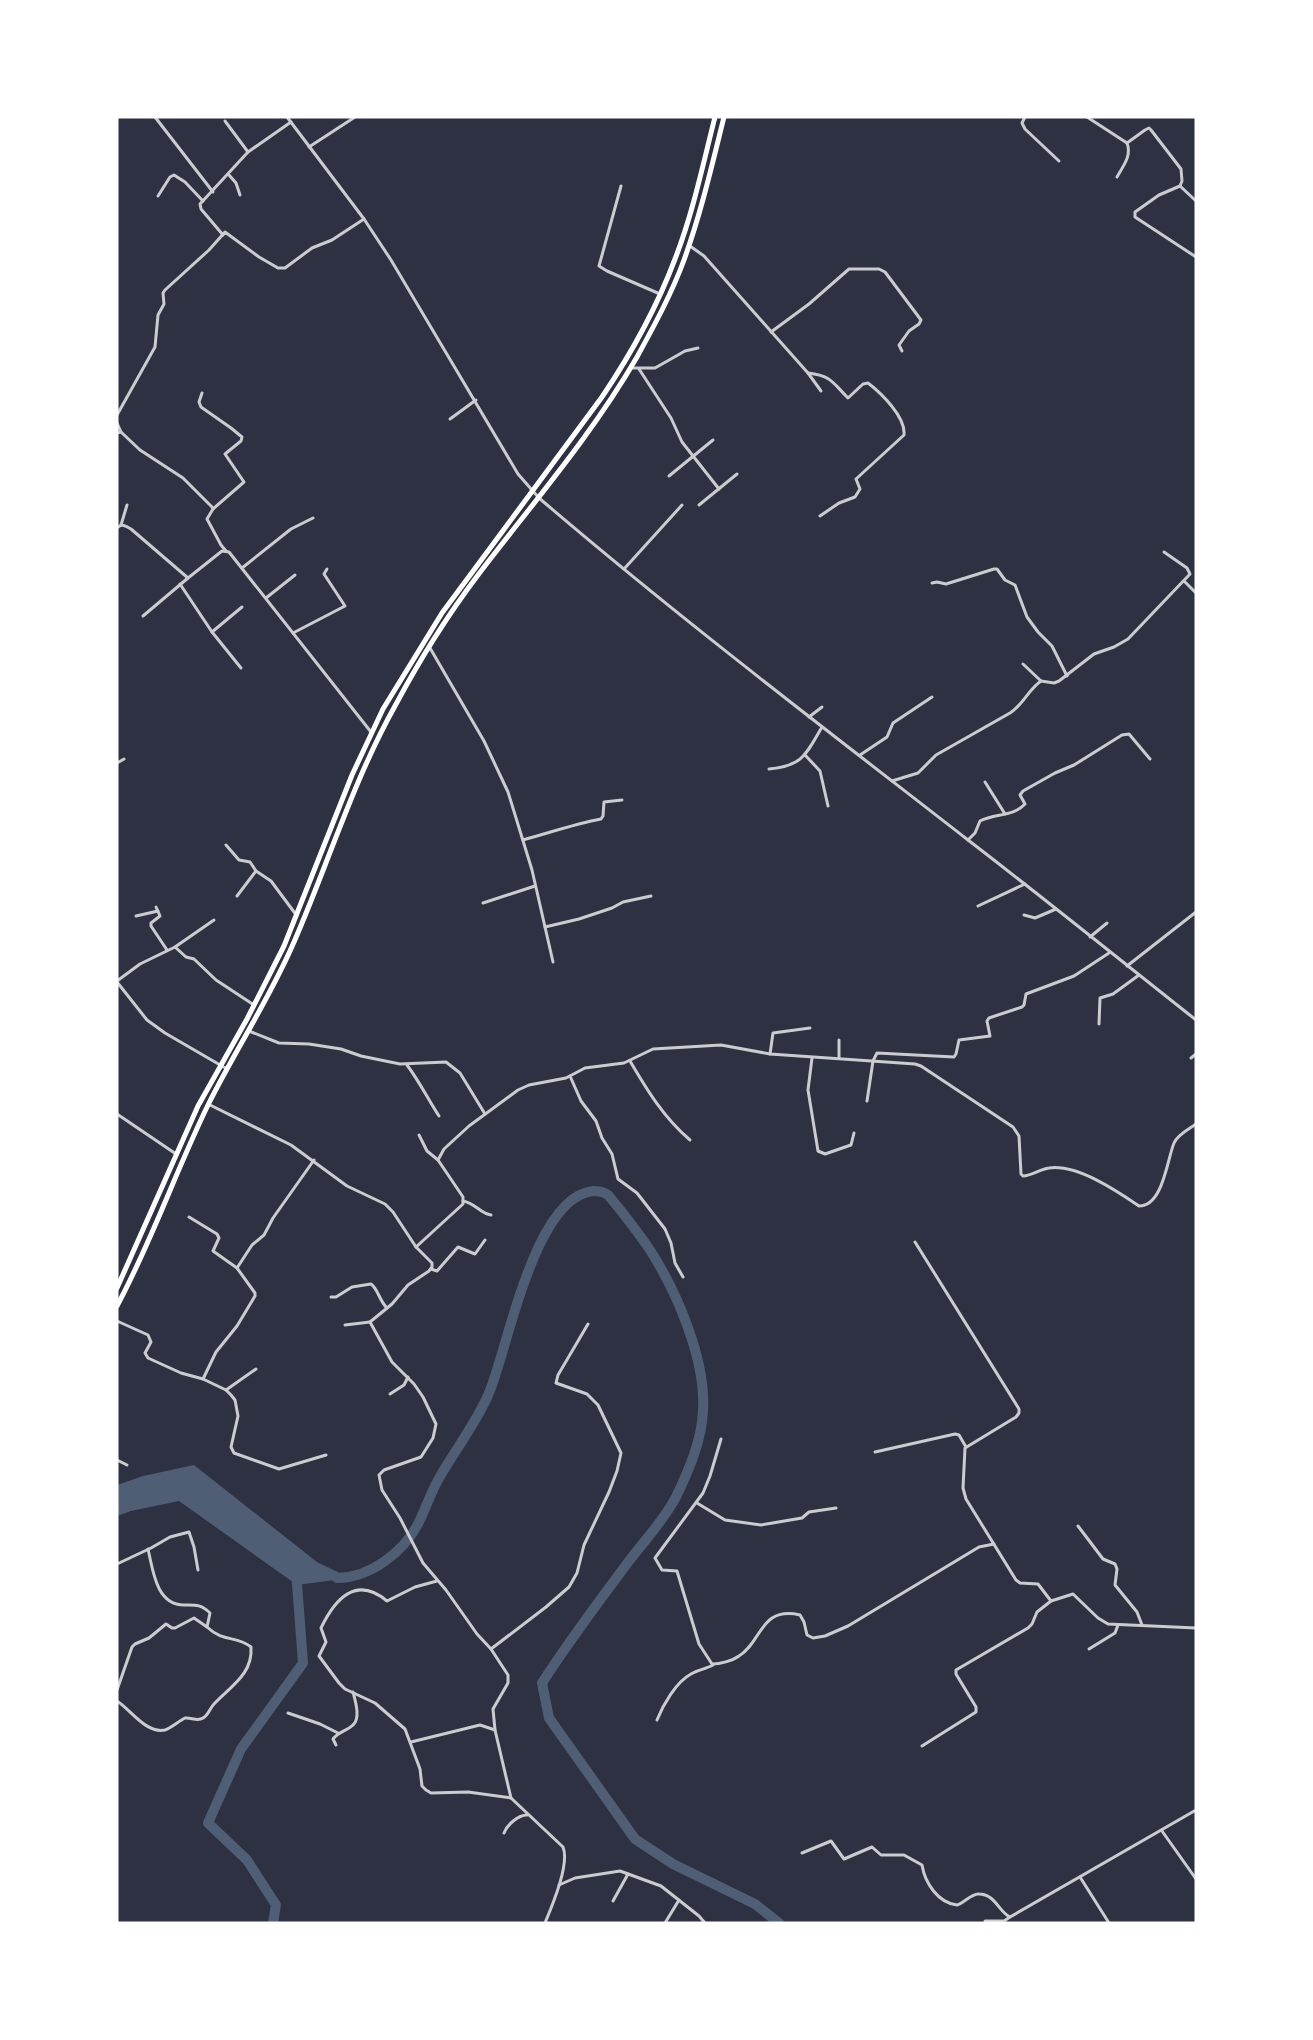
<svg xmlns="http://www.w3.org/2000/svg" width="1313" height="2040" font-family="'IBM Plex Serif',serif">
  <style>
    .water { fill: #4f5d75 }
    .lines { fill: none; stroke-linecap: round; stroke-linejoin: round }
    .river { stroke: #4f5d75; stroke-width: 10 }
    .minor { stroke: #caccd0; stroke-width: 3 }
    .trunk { stroke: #fff; stroke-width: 5 }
  </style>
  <rect width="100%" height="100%" fill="#2d3142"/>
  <polygon class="water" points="194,1465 317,1562 350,1578 297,1585 179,1501 131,1511 117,1516 117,1485 143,1476"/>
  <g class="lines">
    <g class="river">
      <path d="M337,1578C369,1578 403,1553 418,1524C425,1510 430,1495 438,1480C454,1451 476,1424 489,1393C508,1348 534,1197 593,1191C597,1191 604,1192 608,1195C611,1198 615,1204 618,1207C629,1221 640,1235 650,1250C677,1292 706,1360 703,1410C702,1440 689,1470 676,1497C664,1520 645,1540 629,1561C599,1601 569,1641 542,1683L549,1718L635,1839L673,1864L755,1904L779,1923"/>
      <polyline points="273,1923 276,1905 247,1860 208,1823 241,1749 303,1663 296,1571"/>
    </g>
    <g class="minor">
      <polyline points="155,117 213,192"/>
      <path d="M287,117L364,219L391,260L518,474L539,498C678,617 824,728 968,840C1045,899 1120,960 1196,1020"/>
      <polyline points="1025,117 1022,123 1025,129 1059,161"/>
      <polyline points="1087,117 1127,143 1145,130 1149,128 1151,130 1181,169 1182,181 1180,186 1159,195 1135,212 1135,217 1196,257"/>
      <polyline points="225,121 248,152"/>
      <polyline points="309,147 355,117"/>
      <polyline points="229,175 236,183 240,195"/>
      <path d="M1117,177C1123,166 1132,156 1127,143"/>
      <polyline points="621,186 599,266 607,271 660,294"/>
      <polyline points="1180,186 1196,201"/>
      <polyline points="158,196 170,177 174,175 185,182 203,201"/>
      <polyline points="223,235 201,209 200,204 248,152 291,122"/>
      <path d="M690,246L704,256L808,373C832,376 832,382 848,398L863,384L868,383C881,393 906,417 904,435L856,479L860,489L855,497L839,503L820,516"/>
      <polyline points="771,332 809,304 849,269 879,269 885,272 921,320 919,324 909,331 899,345 902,351"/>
      <polyline points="632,368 655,368 685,351 698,348"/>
      <polyline points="639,369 671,418 682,442 719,489"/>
      <polyline points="808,373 821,391"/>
      <polyline points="202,393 199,402 201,407 231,428 242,437 241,441 225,454 244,482 213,509"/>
      <polyline points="117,415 155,347 158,315 164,304 163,293 165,290 209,250 225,232 259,257 278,268 285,268 312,248 332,240 364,219"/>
      <polyline points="450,419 476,400"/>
      <polyline points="117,423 121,432"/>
      <polyline points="117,433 121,432 140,450 183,478 212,507 213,509 207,519 221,545 226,551"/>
      <polyline points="669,476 713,440"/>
      <polyline points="699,505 737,474"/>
      <polyline points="121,525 127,505"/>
      <path d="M117,528C122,523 126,526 131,529L188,578L222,551L229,552L371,732"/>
      <polyline points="242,568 291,529 313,518"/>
      <polyline points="624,569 682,505"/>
      <polyline points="1185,582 1196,593"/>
      <polyline points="932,583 937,582 946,584 994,569 997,569 1005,580 1015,585 1027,617 1038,632 1052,646 1067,676"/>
      <polyline points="180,584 212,632 241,668"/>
      <polyline points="266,598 295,575"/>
      <polyline points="143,616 188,578"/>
      <polyline points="212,632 242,607"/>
      <polyline points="293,633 345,606 324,574 327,569"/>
      <polyline points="430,648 484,741 508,792 532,870 553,962"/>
      <polyline points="1023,664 1041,681"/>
      <polyline points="809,717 822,707"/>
      <polyline points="805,755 820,771 828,806"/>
      <polyline points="860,755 887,737 893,723 932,697"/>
      <polyline points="117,763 124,759"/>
      <path d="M769,769C803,766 806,754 822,727"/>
      <path d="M892,781L918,773L936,755L1010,713C1023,705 1028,690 1041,681L1054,683L1059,681L1094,654L1114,647L1128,639L1190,574L1187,568L1164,552"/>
      <polyline points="985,782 1005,814"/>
      <path d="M523,840C549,833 574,824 601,819L603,816L604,802L622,800"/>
      <path d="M968,840L975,833L980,821C995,813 1013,817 1025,804L1020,795L1023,791L1055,773L1074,765L1122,735L1129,734L1150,759"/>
      <polyline points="226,845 239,860 250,862 256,871 271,881 297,916"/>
      <polyline points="237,896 256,871"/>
      <polyline points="483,903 535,886"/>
      <polyline points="978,906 1025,884"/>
      <polyline points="156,907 160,916 151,923 151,926 167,950"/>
      <polyline points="1024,915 1035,918 1056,909"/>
      <polyline points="136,916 158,911"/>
      <polyline points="545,927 579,919 612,908 623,902 651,896"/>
      <polyline points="1090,937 1107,923"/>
      <polyline points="175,947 214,920"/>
      <polyline points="1127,966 1196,912"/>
      <polyline points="117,981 140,964 175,947 186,957 194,959 216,980 254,1005"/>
      <polyline points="117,982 147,1020 165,1033 227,1069"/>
      <polyline points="1099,1024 1100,998 1113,994 1139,975"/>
      <polyline points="249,1031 279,1043 309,1044 341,1049 361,1056 400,1064 446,1062 460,1073 485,1114"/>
      <polyline points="770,1054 773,1033 810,1028"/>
      <polyline points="812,1058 808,1090 818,1151 825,1154 851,1145 854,1133"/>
      <polyline points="839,1058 839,1040"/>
      <polyline points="1191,1058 1196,1054"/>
      <path d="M630,1061C647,1090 664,1118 690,1140"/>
      <path d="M407,1065C419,1081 428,1099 439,1116"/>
      <polyline points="570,1076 581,1101 596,1121 602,1138 612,1154 618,1179 637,1193 665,1229 671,1243 675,1263 683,1277"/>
      <polyline points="867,1101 873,1061 877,1053 954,1057 956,1054 959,1040 990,1036 987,1021 989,1018 1022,1007 1024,1005 1026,994 1074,976 1109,953"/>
      <path d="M208,1104L291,1145L347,1186L385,1204L393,1212L416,1247L432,1263V1267L429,1271L408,1285L392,1304L370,1322L392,1362L414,1384L423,1397L436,1424L433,1438L421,1457L384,1470L379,1475L382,1490L400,1518L423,1563L446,1590L477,1634L491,1649L508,1675V1683L493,1709L495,1730L511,1798L563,1847C570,1864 552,1906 545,1923"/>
      <polyline points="117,1114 176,1154"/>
      <polyline points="419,1135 427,1151 438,1160"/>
      <path d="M463,1201C475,1203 481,1214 491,1215"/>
      <polyline points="189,1217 217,1234 219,1238 213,1251 237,1268 255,1293 255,1296 237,1326 216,1352 203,1379"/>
      <polyline points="915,1242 1019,1409 1019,1413 1016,1417 965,1448 963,1488 966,1499 1016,1580 1020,1583 1038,1584 1051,1601 1073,1594 1098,1618 1108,1624 1196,1628"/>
      <path d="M416,1247L463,1204V1197L438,1160L444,1149L469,1126L518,1090L529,1085L566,1078L585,1068L624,1063L653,1049L721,1045L770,1054L915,1064L921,1066L1013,1127L1019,1136L1021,1174L1023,1176C1032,1176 1040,1169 1049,1168C1077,1164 1117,1191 1139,1206C1163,1206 1167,1160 1174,1143C1177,1135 1189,1129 1196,1124"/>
      <polyline points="237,1268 252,1245 264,1235 273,1218 314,1160"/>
      <polyline points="431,1269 437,1271 458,1247 475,1254 485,1240"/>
      <path d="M331,1297H336L352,1287L371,1284C378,1289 379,1300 387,1308"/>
      <polyline points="117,1321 148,1335 151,1342 145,1353 148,1358 181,1373 203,1379 226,1390 231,1395 235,1400 238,1416 231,1447 234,1453 279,1469 326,1455"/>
      <polyline points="345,1325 370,1322"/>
      <polyline points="226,1390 256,1369"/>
      <polyline points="390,1394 404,1385 408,1377"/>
      <path d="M721,1439L710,1476L703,1493L655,1558L662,1570L677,1571L699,1644L712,1664C720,1664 732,1661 739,1656C762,1642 760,1606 800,1615L804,1622L807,1635L813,1638L825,1636L848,1626L979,1547L994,1544"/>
      <polyline points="875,1452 955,1434 959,1435 966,1447"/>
      <polyline points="117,1460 127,1465"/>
      <polyline points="697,1503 725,1520 761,1525 802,1518 809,1512 836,1508"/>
      <polyline points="1078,1526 1103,1559 1115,1564 1117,1569 1115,1585 1137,1612 1142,1625"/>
      <polyline points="117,1564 151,1548 170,1537 189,1532 194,1547 198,1570"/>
      <path d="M437,1581L415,1587L387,1601C356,1575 335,1599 321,1628L326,1642L319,1656L339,1683L345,1689L375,1703L405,1729L420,1769L422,1786L426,1790L431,1793L468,1792L511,1798"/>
      <polyline points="491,1649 546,1607 569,1587 577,1573 584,1545 609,1492 617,1471 621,1453 598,1405 587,1394 556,1383 558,1375 588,1324"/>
      <polyline points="1089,1649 1115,1633 1118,1625"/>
      <polyline points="117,1690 132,1647 135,1644 149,1638 166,1624 172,1628 175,1628 194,1618 207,1627"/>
      <path d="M117,1701C130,1709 146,1734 165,1730C171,1728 179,1721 185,1718C191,1717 197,1722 203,1718C208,1716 210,1708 214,1704C231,1686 253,1674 251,1647C236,1635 224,1643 207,1627L210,1613C201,1604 195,1605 184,1605C156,1605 153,1570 148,1549"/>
      <polyline points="288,1713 320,1724 338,1733"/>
      <path d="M657,1720C663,1705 676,1682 691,1674C697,1670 706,1669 713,1665"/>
      <polyline points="411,1742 480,1725 495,1730"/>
      <path d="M336,1745L333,1739C339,1731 347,1731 353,1725C361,1718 355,1700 353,1692"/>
      <polyline points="922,1746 976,1712 976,1707 956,1674 956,1670 1028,1628 1032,1624 1037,1612 1051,1601"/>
      <polyline points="1162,1831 1196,1879"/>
      <path d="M504,1833C507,1825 518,1815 527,1815"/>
      <path d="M802,1853L831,1841L844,1859L872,1847L881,1855H904L922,1865C925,1883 938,1903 957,1905C964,1903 972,1893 979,1894C995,1894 999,1912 1010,1917L1196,1810"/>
      <polyline points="1080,1877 1109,1923"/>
      <polyline points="559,1885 575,1878 620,1871 661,1886 699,1916 705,1923"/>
      <polyline points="613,1901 628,1874"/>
      <polyline points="985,1921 1004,1921 1010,1917"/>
      <polyline points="665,1923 679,1900"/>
    </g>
    <g class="trunk">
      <path d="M117,1288L198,1106L247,1019L284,946L352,775L383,709L442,613L602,397C631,354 657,307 675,259C693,213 703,164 715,117"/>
      <path d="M117,1306C152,1241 176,1170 209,1103C236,1049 270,998 294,942C328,864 353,781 395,706C419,661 447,616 478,575C532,504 592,435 637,357C654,326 672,293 684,260C701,213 712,165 724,117"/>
    </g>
  </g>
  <rect width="1313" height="2040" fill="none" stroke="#ffffff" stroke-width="237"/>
</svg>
